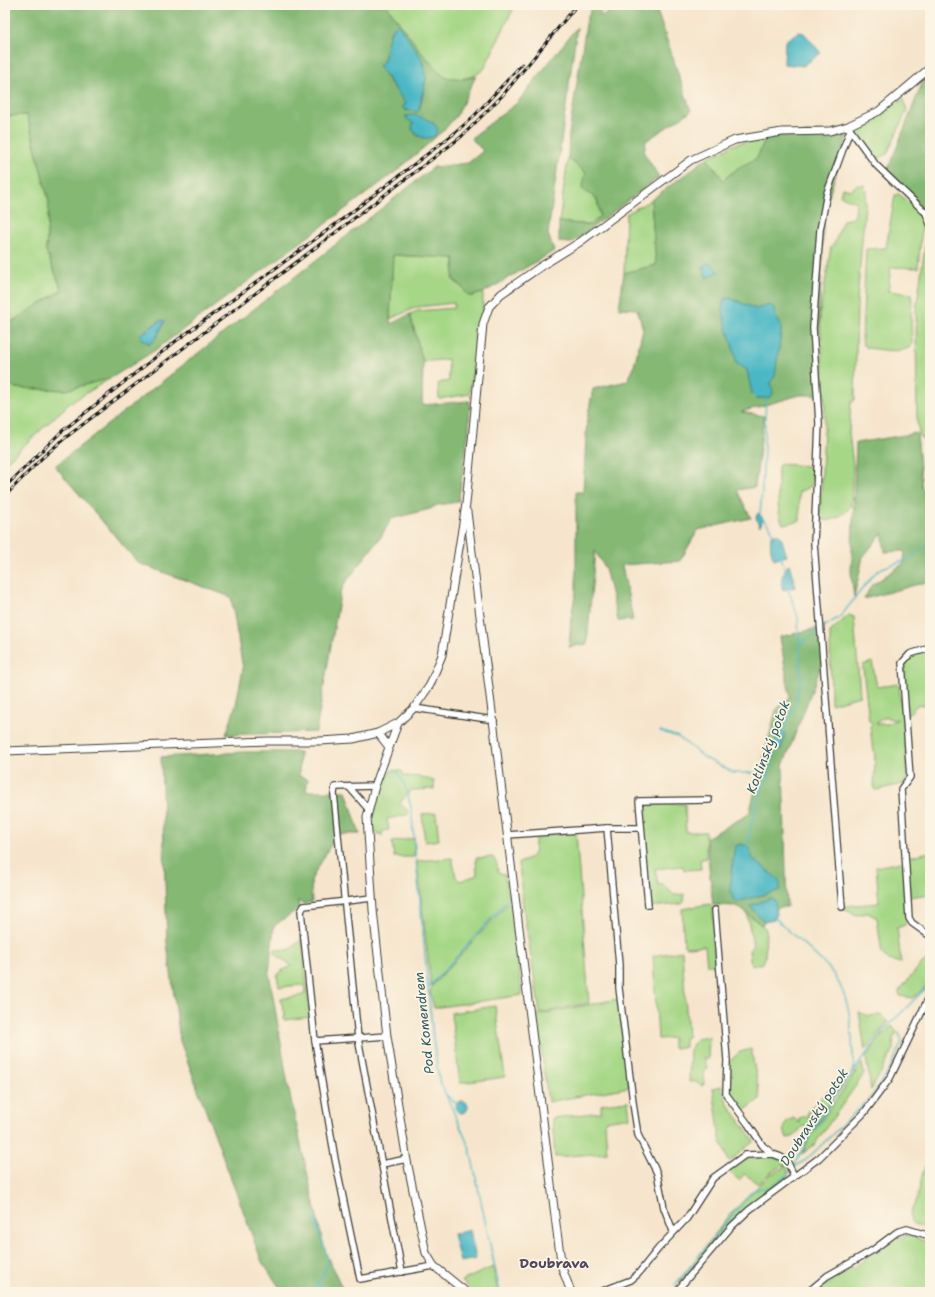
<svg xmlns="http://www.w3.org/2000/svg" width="935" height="1297" font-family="'Shantell Sans',sans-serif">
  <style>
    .green { fill: #a6d786; stroke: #617a51; fill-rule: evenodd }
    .forest { fill: #84b873; stroke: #506a48; fill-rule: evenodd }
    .water { fill: #49b7c5; stroke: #326a70 }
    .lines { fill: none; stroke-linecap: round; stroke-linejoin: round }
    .stream { stroke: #49b7c5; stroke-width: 1.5 }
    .minor-casing { stroke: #3d3a36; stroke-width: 8 }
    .tertiary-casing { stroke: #3d3a36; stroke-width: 9 }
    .minor { stroke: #fff; stroke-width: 5.5 }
    .tertiary { stroke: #fff; stroke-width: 7 }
    .rail-casing { stroke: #1c1c1c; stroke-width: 3 }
    .rail { stroke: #fcf5e5; stroke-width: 1.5; stroke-dasharray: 4.5; stroke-linecap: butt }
    .labels { text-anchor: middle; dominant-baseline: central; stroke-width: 3.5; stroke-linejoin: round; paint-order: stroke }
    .water-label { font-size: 13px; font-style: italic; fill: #2e5a60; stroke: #fcf5e5 }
    .quarter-label { font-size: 14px; font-weight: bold; fill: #534760; stroke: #fcf5e5 }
  </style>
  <rect width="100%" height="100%" fill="#fcf5e5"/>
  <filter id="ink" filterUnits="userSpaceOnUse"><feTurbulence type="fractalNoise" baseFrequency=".025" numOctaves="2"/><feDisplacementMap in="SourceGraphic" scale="8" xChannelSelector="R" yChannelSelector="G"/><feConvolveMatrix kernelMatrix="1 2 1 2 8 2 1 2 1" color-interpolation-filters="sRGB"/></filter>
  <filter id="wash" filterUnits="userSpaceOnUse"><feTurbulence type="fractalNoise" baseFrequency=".012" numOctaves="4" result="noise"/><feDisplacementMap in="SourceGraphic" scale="16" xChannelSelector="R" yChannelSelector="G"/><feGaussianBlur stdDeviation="0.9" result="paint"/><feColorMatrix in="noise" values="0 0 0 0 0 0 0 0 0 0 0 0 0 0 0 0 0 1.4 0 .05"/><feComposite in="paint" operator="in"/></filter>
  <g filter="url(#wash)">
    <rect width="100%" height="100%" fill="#f6e5cc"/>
    <g class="green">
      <path d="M386,5H515L484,69C471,80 461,79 444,78L421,52Z"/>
      <polygon points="904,99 907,110 887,154 877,160 854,129"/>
      <polygon points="27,115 49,202 46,251 62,290 5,326 5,116"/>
      <polygon points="766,137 757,158 738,168 723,180 707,158 736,144"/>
      <polygon points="568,158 586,173 597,199 600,216 591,225 559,222"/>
      <path d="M857,185H865L866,192L857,302L855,400L851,403L849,432L853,466L851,506C844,515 831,524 820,519L825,406L820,315L831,247L835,242L843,220L853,218L855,215L856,202L840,196L842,188L851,190Z"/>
      <path d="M899,194L921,213L923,216L918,268L891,267L888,291L912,294L911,320L912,345C904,355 879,349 867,348L863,345L862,339L866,249L886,248L895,195Z"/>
      <polygon points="651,200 656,265 624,273 626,214"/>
      <polygon points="927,232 930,232 930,444 920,437 917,422 916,310"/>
      <polygon points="393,254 405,256 455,258 453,280 472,296 483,293 483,309 469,394 439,399 438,383 449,381 448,359 423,362 410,314 418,311 454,308 454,303 417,307 390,319"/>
      <polygon points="111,378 70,403 5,463 5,379 16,388 66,390"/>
      <path d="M780,464L810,466L813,469L811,486L799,492L800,521L783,524C776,513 778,480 778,467Z"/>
      <polygon points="849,615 854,617 860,696 831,704 830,632"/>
      <path d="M930,650V701L927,704L916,706L907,716C906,704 899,663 909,657C914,653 924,652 930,650Z"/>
      <path d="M872,662L877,687L899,684L908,772V777L903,784L876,790L874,789L875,753L872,744L870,727L872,724L869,720L863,669V665ZM886,717L893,720L898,719L888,724H876L877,722Z"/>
      <path d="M392,770L402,771L404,776L421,777L434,781V789L411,790L400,803L409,812L407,815L387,819L389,830L382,831L383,835C379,835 374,833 372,830C365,819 385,779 392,770Z"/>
      <polygon points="647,803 685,804 686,832 706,832 706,858 700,860 701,869 684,870 683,866 655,869 658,885 663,884 674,895 684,894 684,901 682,904 649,907 641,808"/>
      <polygon points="436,813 439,840 425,842 422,814"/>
      <path d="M576,832L589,1003L540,1013L523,906L519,863C541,853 532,855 536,835Z"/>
      <polygon points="414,838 414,857 394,857 392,842"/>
      <polygon points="930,852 930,894 909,897 908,857"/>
      <polygon points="493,857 497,864 498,872 505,875 509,899 431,986 417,863 418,861 452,858 456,877 460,881 477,875 476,858"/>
      <polygon points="901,862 903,864 906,922 905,925 897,928 901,963 889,960 882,954 877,918 868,913 857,915 845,910 844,906 879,903 876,867"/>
      <polygon points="508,903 511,904 522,995 434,1008 430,992 432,986"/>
      <polygon points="710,904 713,910 715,964 707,965 705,946 687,947 684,945 682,909"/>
      <polygon points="747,913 766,929 765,958 763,963 751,966 749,950 753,946"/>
      <polygon points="302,937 310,1017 284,1020 285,1013 280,999 304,995 305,988 302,985 279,987 277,976 281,971 292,966 274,953 275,949 289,950 300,941"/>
      <polygon points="682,951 688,1037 685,1038 685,1047 673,1048 673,1038 658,1039 653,956"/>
      <polygon points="930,958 930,983 913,998 900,996 899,991 922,963"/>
      <polygon points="618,999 629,1087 548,1102 537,1015"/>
      <polygon points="495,1006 505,1077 460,1083 451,1013"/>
      <polygon points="859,1012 868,1016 881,1015 888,1022 865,1050"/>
      <polygon points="892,1026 897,1033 893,1038 894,1049 871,1090 866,1057 882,1035"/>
      <polygon points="709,1037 708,1058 707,1060 703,1058 707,1067 704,1074 705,1084 702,1086 694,1081 689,1082 690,1050 696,1039"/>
      <polygon points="751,1049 760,1097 760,1099 744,1111 733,1100 728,1086 729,1062 740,1052"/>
      <polygon points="862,1063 864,1074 814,1145 802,1154 810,1137"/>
      <polygon points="843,1076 846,1078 814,1127 803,1126 793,1137 787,1138 784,1129 787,1121 794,1118 799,1123 799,1118 805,1116 808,1118 807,1112"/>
      <polygon points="722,1086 727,1103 754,1141 729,1162 720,1138 713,1088"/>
      <polygon points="628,1101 630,1117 605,1121 607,1153 555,1157 552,1119 553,1118 601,1112 601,1106 602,1104"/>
      <polygon points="768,1155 784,1161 788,1169 787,1179 716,1239 681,1282 679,1282 728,1217 768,1176 785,1167 784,1164 767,1175 758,1184 745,1174 739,1180 727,1170 741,1160"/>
      <path d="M930,1156V1229L913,1224C905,1215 917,1203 918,1195C922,1177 921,1173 930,1156Z"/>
      <polygon points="909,1235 930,1243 930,1292 814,1292 897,1239"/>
      <polygon points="493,1267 498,1291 475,1292 461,1281"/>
    </g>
    <g class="forest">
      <path d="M5,5H386L421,52L444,77L465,79L476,76L457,115L445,129L398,170L154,351L111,378L66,390L15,388L5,379V326L62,290L46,251L49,202L27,115L5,116ZM398,24L423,64L426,79L420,109L405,110L402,106L406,104C399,90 385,80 379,65L384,61L390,32ZM414,115L434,123L418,137L412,129L414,125L412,121ZM161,320L164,323L156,338L149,344L142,333Z"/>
      <polygon points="593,5 604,5 599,16 632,5 655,5 691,111 646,141 644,153 659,177 572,243 559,242 559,222 591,225 600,216 597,199 582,189 586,173 568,158 569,134 587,18"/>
      <polygon points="577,27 548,234 554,251 483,293 472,296 468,296 460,284 453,280 455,258 393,255 390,319 391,324 410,314 423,362 422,405 470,401 469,429 458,502 437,505 430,509 391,519 381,537 345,583 340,594 316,732 226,735 236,704 243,669 231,597 138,563 55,466 434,167 468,163 483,151 471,138 517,103"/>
      <polygon points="930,75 930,216 887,172 923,81"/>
      <polygon points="841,130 847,136 824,213 816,395 800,395 741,412 764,416 755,487 737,490 751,518 698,530 680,561 622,565 633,620 618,621 605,568 595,551 587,644 569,647 571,617 576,591 576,492 583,492 587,419 593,389 627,381 633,370 643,329 637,309 619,308 624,273 656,265 651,200 707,158 723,180 738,168 757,158 766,137"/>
      <polygon points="917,433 922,489 930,491 930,581 864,599 871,586 904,563 905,551 885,552 882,533 863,557 854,597 851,572 856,443"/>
      <polygon points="822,627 822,664 783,766 787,907 779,907 762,925 737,906 713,905 706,838 749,814 776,710 790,697 780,637"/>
      <polygon points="244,752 300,752 299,776 308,779 306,791 346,791 360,834 337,834 311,880 312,902 303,904 298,901 299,908 274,926 269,973 289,1091 321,1235 327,1256 344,1292 280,1292 280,1288 262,1262 180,1041 167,943 161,757"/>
    </g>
    <g class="water">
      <path d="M398,24L422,59L426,79L418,112L405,110L402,106L406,104L378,65L384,61C387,49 387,30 398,24Z"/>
      <polygon points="798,32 804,33 821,53 803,66 784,64 785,41"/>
      <path d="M410,115C419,115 434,121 438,129L435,136C424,141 419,137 412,129L413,123L406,118V116Z"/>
      <polygon points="706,263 713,265 718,272 707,278 703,268"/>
      <path d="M730,298L756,309L770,305L774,308L775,316L781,325V332L775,376L771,383L773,394L768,398H756L752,394L747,370L736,363C735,345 718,313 724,299Z"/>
      <polygon points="162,320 165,321 164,323 156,338 149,345 148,342 142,341 140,335 142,333"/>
      <polygon points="758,513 763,518 761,525 759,526 756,517"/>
      <path d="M774,534H778L781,537L787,556L774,559C770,552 770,544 771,536Z"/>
      <path d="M789,564L796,587L783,590C779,580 783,572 789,564Z"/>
      <polygon points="781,729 785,734 781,750 773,747"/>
      <polygon points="739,844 749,846 752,858 778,879 780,883 780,890 737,902 733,899 730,889 734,851 736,846"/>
      <polygon points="771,898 775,901 777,914 774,920 764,922 750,906"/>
      <circle cx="462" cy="1107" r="6"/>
      <polygon points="470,1230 476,1259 460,1262 453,1234"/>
    </g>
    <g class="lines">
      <g class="stream">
        <path d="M760,514C764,475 764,437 766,398"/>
        <polyline points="762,518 771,528 773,535"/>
        <polyline points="781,557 785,571"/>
        <polyline points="823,627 840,617 874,574 882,568 909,559 930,545"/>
        <polyline points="800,645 818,630"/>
        <polyline points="660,731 678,737 705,758 734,773 768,773"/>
        <polyline points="783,732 796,702 801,678 798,617 788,589"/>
        <polyline points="396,770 405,785 411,807 433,1039 439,1079 470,1149 500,1292"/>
        <polyline points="747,847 755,806 771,770 776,748"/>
        <path d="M775,918L827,966C854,996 851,1033 854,1071"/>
        <polyline points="429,987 510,898"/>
        <polyline points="446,1095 457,1104"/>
        <polyline points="795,1166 806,1160 872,1096 889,1071 902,1042 899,1033"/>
        <polyline points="792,1169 808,1139 836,1095 883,1031 930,984"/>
        <polyline points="314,1217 327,1256 327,1268 317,1284"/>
        <path d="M675,1285L752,1191C767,1187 779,1184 790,1172"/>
        <polyline points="309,1292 317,1284 333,1292"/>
      </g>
    </g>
  </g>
  <g filter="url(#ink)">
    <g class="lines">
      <g class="minor-casing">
        <g id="minor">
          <polyline points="849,128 876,165 926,213 930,224"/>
          <polyline points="930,648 910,654 902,663 910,777 901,789 909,918 912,923 930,936"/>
          <polyline points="414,708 494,720"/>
          <polyline points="375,786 335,787 334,794 358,1038 402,1272"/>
          <polyline points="349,787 369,810"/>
          <polyline points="607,828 619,965 619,988 634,1110 638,1135 657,1173 664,1208 673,1231"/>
          <polyline points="507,835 607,828 641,828"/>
          <polyline points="372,898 304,906 301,911 315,1041 335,1159 360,1279 434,1266"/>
          <polyline points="648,905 639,801 709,800"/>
          <polyline points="842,907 814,543 819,423 813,328 820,230 827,193 850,130"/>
          <polyline points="715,910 727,1060 726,1094 748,1124 763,1146 773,1154"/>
          <polyline points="315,1041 387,1036"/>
          <polyline points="382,1164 407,1159"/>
          <polyline points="600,1292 631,1280 638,1274 658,1249 687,1218 713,1178 745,1155 773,1154 781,1157 787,1161 794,1176"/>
          <polyline points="676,1292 731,1227 749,1210 819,1158 864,1113 890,1078 930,995"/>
          <polyline points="808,1292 827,1276 873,1250 897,1232 907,1229 930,1236"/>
        </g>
      </g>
      <g class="tertiary-casing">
        <g id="tertiary">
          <polyline points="467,512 557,1232 562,1268 571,1292"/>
          <polyline points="398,723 375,786 367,817 373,910 387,1036 407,1161 426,1253 434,1266 466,1292"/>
          <polyline points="378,733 389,747"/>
          <polyline points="5,751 268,741 320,741 353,739 378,733 398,723 414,708 430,685 442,655 466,504 483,324 489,307 501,294 540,267 580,242 691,160 735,140 782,132 830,131 848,126 879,111 930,68"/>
        </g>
      </g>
      <use href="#minor" class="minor"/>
      <use href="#tertiary" class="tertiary"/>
      <g class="rail-casing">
        <g id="rail">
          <polyline points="6,486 61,432 176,341 340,221 456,132 475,115 522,64"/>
          <polyline points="5,496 42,458 65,438 461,137 502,96 577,5"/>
        </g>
      </g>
      <use href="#rail" class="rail"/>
    </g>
  </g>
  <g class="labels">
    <g class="water-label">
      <text transform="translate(768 747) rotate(-69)">Kotlinský potok</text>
      <text transform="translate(424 1023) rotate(-96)">Pod Komendrem</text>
      <text transform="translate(814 1117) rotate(-57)">Doubravský potok</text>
    </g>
    <g class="quarter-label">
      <text x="554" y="1263">Doubrava</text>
    </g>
  </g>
  <rect width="935" height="1297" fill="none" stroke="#fcf5e5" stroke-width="20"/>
</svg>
